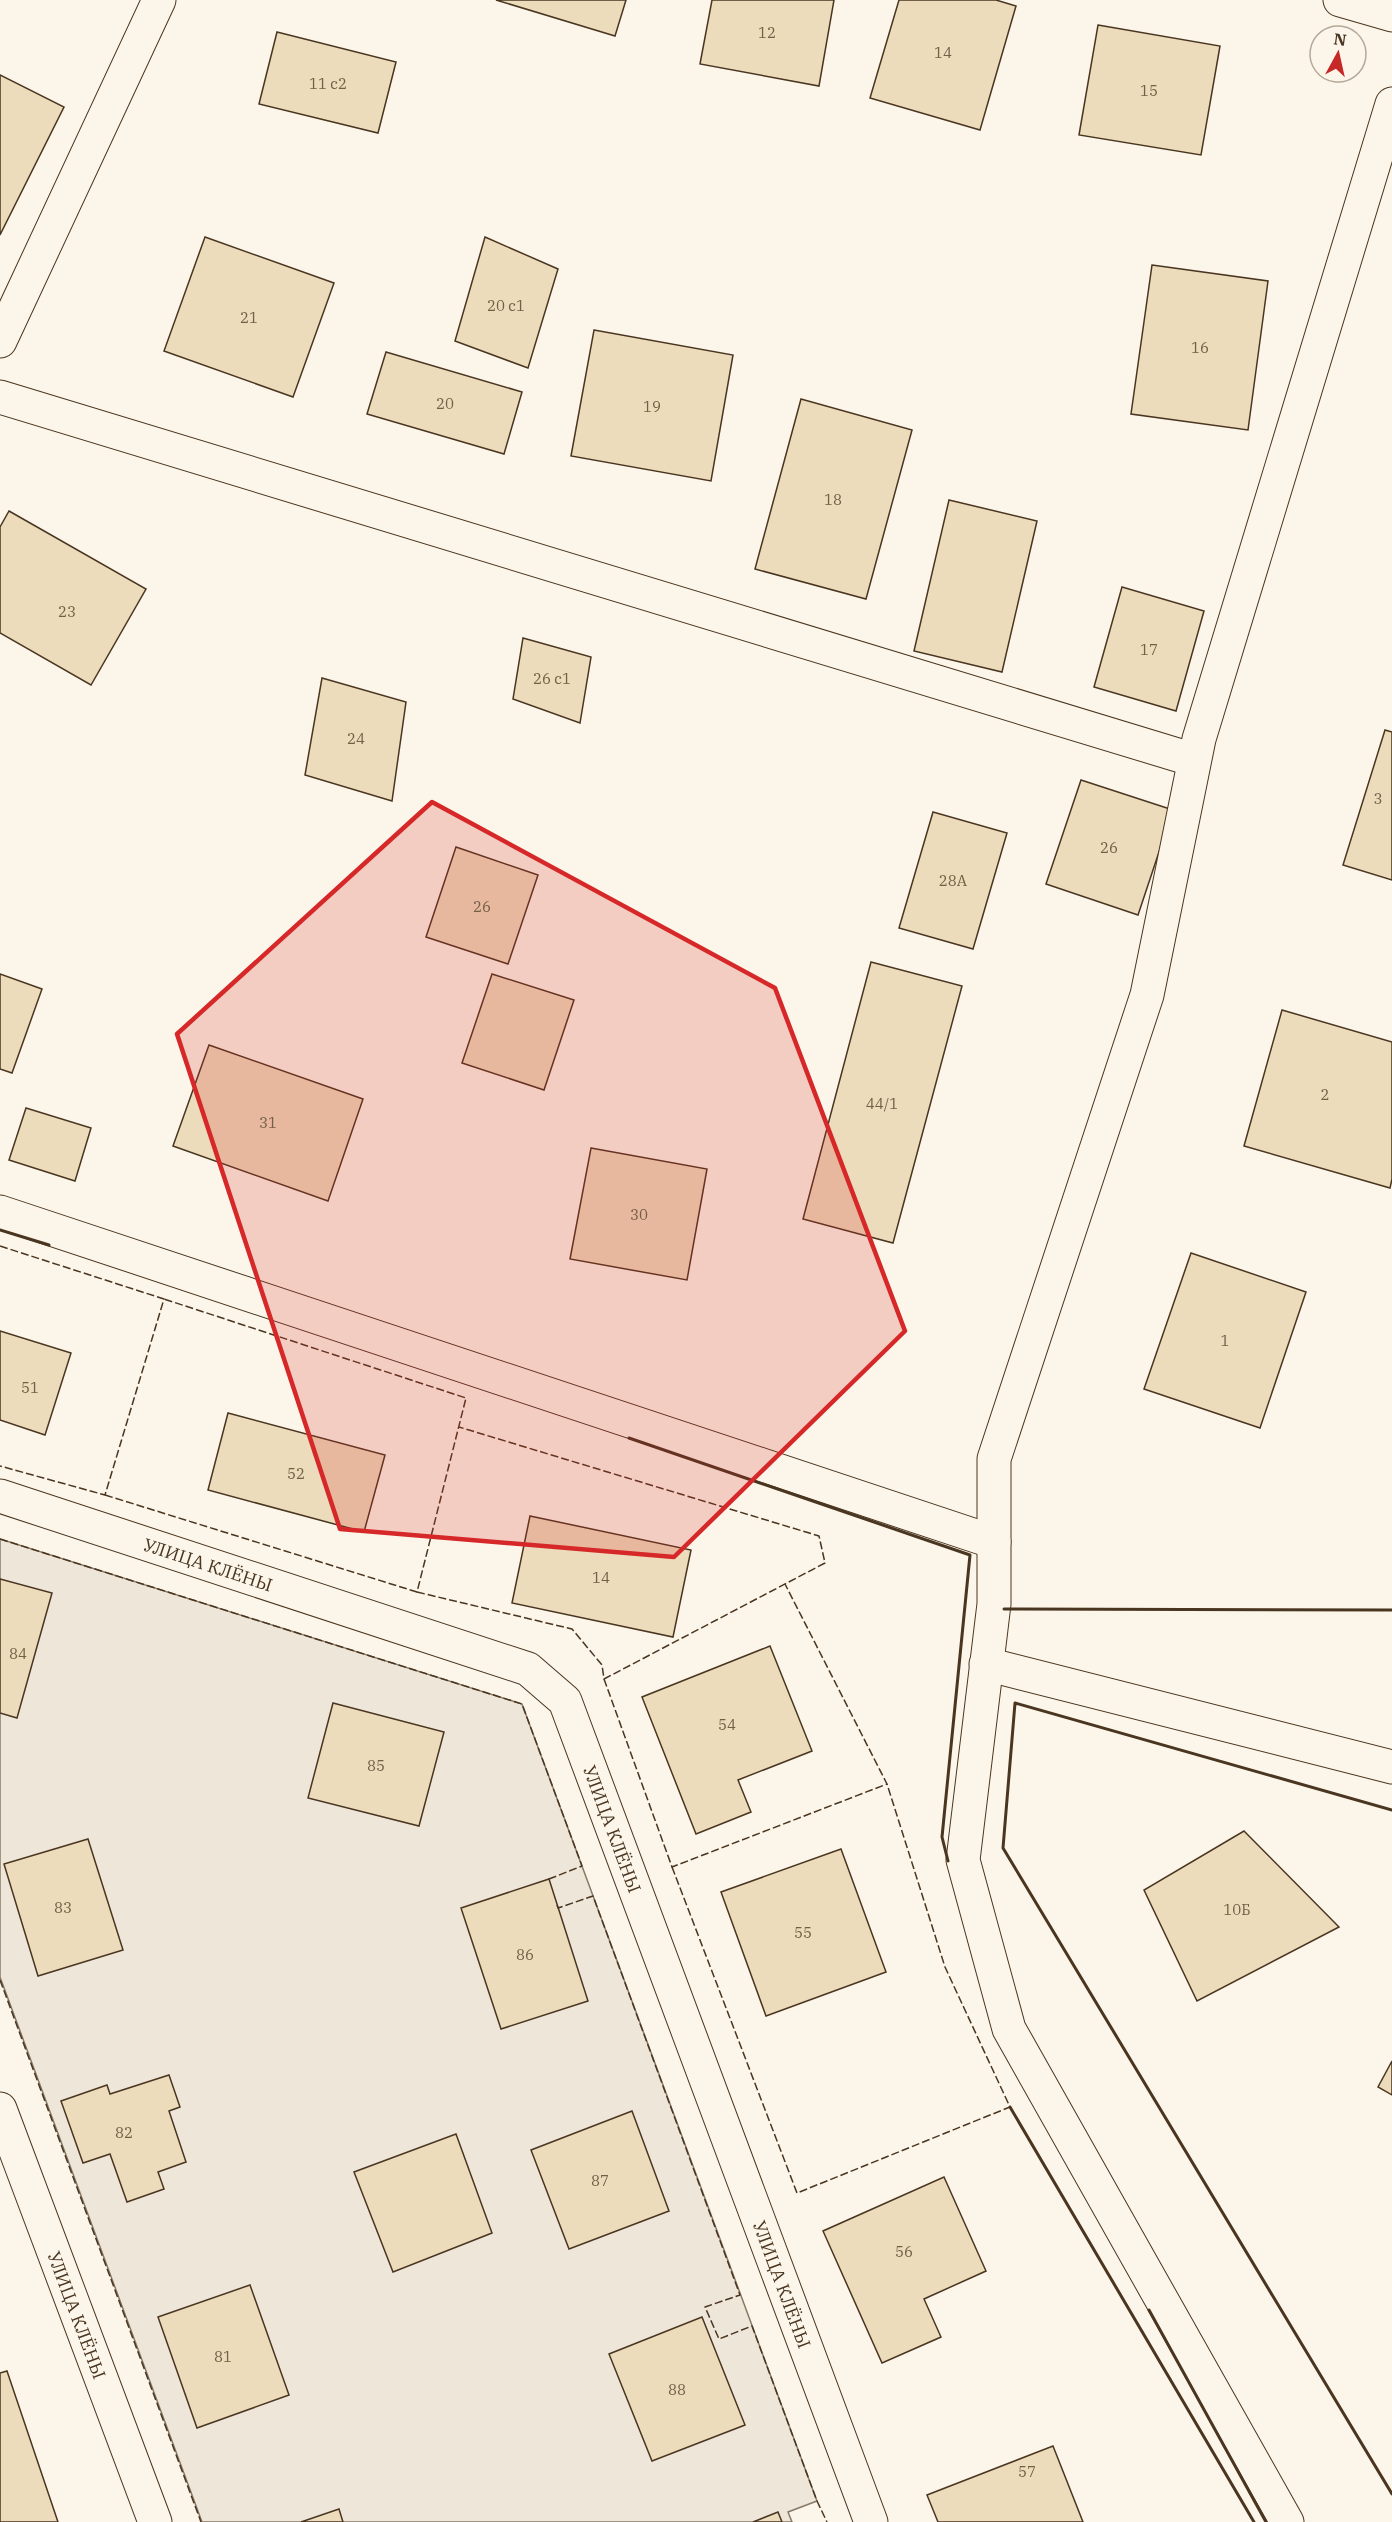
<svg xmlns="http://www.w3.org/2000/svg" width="1392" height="2522" font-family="'IBM Plex Serif',serif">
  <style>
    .green { fill: #ede6d9; stroke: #887966; stroke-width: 1.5 }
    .building { fill: #ecdcbc; stroke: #4a3520; stroke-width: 1.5 }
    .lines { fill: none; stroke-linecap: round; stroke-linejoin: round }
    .minor-casing { stroke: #4a3520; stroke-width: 35 }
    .minor { stroke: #fbf6e9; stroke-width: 33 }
    .fence { stroke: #4a3520; stroke-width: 1.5; stroke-dasharray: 8 3; stroke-linecap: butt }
    .wall { stroke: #4a3520; stroke-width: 3 }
    .marked { fill: #d62828; fill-opacity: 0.2; stroke: #d62828; stroke-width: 4.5; stroke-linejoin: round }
    .labels { text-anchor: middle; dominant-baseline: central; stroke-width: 4.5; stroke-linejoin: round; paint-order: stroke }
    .number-label { font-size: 15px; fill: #725f47 }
    .street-label { font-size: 18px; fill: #4a3520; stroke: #fbf6e9 }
  </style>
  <rect width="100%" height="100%" fill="#fbf6e9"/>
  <polygon class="green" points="0,1539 522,1704 817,2501 788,2512 792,2522 202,2522 0,1977"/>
  <g class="building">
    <polygon points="496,0 626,0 615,36"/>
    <polygon points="712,0 834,0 819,86 700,64"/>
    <polygon points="899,0 996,0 1016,6 980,130 870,98"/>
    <polygon points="1098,25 1220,46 1201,155 1079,135"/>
    <polygon points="277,32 396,62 378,133 259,104"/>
    <polygon points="0,75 64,107 0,235"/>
    <polygon points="205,237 334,283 293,397 164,351"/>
    <polygon points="485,237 558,269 528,368 455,341"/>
    <polygon points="1152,265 1268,281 1248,430 1131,414"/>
    <polygon points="594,330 733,355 711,481 571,456"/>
    <polygon points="386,352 522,392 504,454 367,414"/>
    <polygon points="801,399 912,430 866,599 755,569"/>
    <polygon points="949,500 1037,521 1002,672 914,651"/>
    <polygon points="9,511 146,589 91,685 0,633 0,527"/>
    <polygon points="1122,587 1204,611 1176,711 1094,687"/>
    <polygon points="523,638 591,657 580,723 513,699"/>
    <polygon points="322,678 406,702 392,801 305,775"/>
    <polygon points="1385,730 1392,732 1392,880 1343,865"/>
    <polygon points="1081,780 1173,810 1138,915 1046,884"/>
    <polygon points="933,812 1007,833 973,949 899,928"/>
    <polygon points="456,847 538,875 508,964 426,937"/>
    <polygon points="871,962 962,986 893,1243 803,1219"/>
    <polygon points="0,974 42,989 12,1073 0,1069"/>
    <polygon points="492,974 574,1000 544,1090 462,1063"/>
    <polygon points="1282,1010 1392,1042 1392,1179 1390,1188 1244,1146"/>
    <polygon points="209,1045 363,1099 328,1201 173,1146"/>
    <polygon points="26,1108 91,1128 75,1181 9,1160"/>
    <polygon points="591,1148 707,1169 687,1280 570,1259"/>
    <polygon points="1191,1253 1306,1292 1260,1428 1144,1389"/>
    <polygon points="0,1331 71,1353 45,1435 0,1420"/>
    <polygon points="228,1413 385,1455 364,1532 208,1490"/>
    <polygon points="530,1516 691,1550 673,1637 512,1603"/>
    <polygon points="0,1579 52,1593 17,1718 0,1713"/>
    <polygon points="770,1646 812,1751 738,1780 751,1812 696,1834 642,1697"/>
    <polygon points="333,1703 444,1732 419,1826 308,1798"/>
    <polygon points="1244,1831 1339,1927 1197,2001 1144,1890"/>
    <polygon points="88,1839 123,1950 38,1976 4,1864"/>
    <polygon points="841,1849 886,1972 766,2016 721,1892"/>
    <polygon points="549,1879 588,2001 501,2029 461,1908"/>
    <polygon points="1392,2061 1392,2095 1378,2087"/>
    <polygon points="169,2075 180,2107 169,2111 186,2162 158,2172 164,2189 127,2202 110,2154 83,2163 61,2101 107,2085 110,2094"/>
    <polygon points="632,2111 669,2211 569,2249 531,2150"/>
    <polygon points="456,2134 492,2233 393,2272 354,2172"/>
    <polygon points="944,2177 986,2271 924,2299 941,2337 882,2363 823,2231"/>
    <polygon points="250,2285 289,2395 197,2428 158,2317"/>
    <polygon points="702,2317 745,2425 652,2461 609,2354"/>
    <polygon points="7,2371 58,2522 0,2522 0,2373"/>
    <polygon points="1053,2446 1083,2522 938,2522 927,2495"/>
    <polygon points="339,2509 343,2522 301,2522"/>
    <polygon points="778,2512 782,2522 753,2522"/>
  </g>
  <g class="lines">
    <g class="minor-casing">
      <g id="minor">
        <polyline points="1340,0 1392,15"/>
        <polyline points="0,341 159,0"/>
        <polyline points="0,397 1194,760"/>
        <polyline points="0,1212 994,1542"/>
        <path id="s1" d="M0,1496L528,1669L565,1701L871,2522"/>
        <polyline points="986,1664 1392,1767"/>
        <path id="s2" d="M0,2109L155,2522"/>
        <polyline points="1287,2522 1009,2029 963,1860 994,1604 994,1459 1147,995 1199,739 1392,104"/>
      </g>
    </g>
    <use href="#minor" class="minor"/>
    <g class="fence">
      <polyline points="0,1246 164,1299 105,1495 0,1466"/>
      <polyline points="105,1495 417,1592 466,1398 164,1299"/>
      <polyline points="0,1539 522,1704 582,1866 549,1879 550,1882"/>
      <polyline points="417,1592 572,1629 602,1665 604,1679 825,1563 819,1536 459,1427"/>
      <polyline points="604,1679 672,1867 887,1784 785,1584"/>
      <polyline points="672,1867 797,2193 1010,2107 945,1967 887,1784"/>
      <polyline points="557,1905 558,1908 593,1896 740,2295 705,2307 719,2339 752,2326 817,2501 827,2522"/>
      <polyline points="0,1980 201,2522"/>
    </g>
    <g class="wall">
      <polyline points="0,1230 49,1245"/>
      <polyline points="629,1438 970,1555 942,1837 948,1861"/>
      <polyline points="1004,1609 1392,1610"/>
      <polyline points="1392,1810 1015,1703 1003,1848 1392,2494"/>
      <polyline points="1010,2107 1254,2522"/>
      <polyline points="1149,2310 1266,2522"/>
    </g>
  </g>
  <path class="marked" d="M432,802L775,988L905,1331L674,1557L340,1529L177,1034Z"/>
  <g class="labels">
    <g class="number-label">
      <text x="767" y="32">12</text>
      <text x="943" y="52">14</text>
      <text x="328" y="83">11 с2</text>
      <text x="1149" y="90">15</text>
      <text x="506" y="305">20 с1</text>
      <text x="249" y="317">21</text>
      <text x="1200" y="347">16</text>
      <text x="445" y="403">20</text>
      <text x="652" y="406">19</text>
      <text x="833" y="499">18</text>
      <text x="67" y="611">23</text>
      <text x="1149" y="649">17</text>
      <text x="552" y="678">26 с1</text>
      <text x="356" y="738">24</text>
      <text x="1378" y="798">3</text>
      <text x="1109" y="847">26</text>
      <text x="953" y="880">28А</text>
      <text x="482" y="906">26</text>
      <text x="1325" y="1094">2</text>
      <text x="882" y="1103">44/1</text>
      <text x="268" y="1122">31</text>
      <text x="639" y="1214">30</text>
      <text x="1225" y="1340">1</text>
      <text x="30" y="1387">51</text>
      <text x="296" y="1473">52</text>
      <text x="601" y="1577">14</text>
      <text x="18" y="1653">84</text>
      <text x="727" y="1724">54</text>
      <text x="376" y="1765">85</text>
      <text x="63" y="1907">83</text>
      <text x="1237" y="1909">10Б</text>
      <text x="803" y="1932">55</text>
      <text x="525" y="1954">86</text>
      <text x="124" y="2132">82</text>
      <text x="600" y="2180">87</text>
      <text x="904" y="2251">56</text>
      <text x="223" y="2356">81</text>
      <text x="677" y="2389">88</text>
      <text x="1027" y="2471">57</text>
    </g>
    <g class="street-label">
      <text stroke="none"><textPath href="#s1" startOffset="219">УЛИЦА КЛЁНЫ</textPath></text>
      <text stroke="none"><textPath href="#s1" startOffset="741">УЛИЦА КЛЁНЫ</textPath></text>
      <text stroke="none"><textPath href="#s1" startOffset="1227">УЛИЦА КЛЁНЫ</textPath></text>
      <text stroke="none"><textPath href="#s2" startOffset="220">УЛИЦА КЛЁНЫ</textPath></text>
    </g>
  </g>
  <g transform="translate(1338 54) rotate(8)"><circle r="28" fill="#fbf6e9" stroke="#b4a999" stroke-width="1.5"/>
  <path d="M0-4.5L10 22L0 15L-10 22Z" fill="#c62828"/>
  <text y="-9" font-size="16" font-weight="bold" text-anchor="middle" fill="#4a3520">N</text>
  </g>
</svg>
